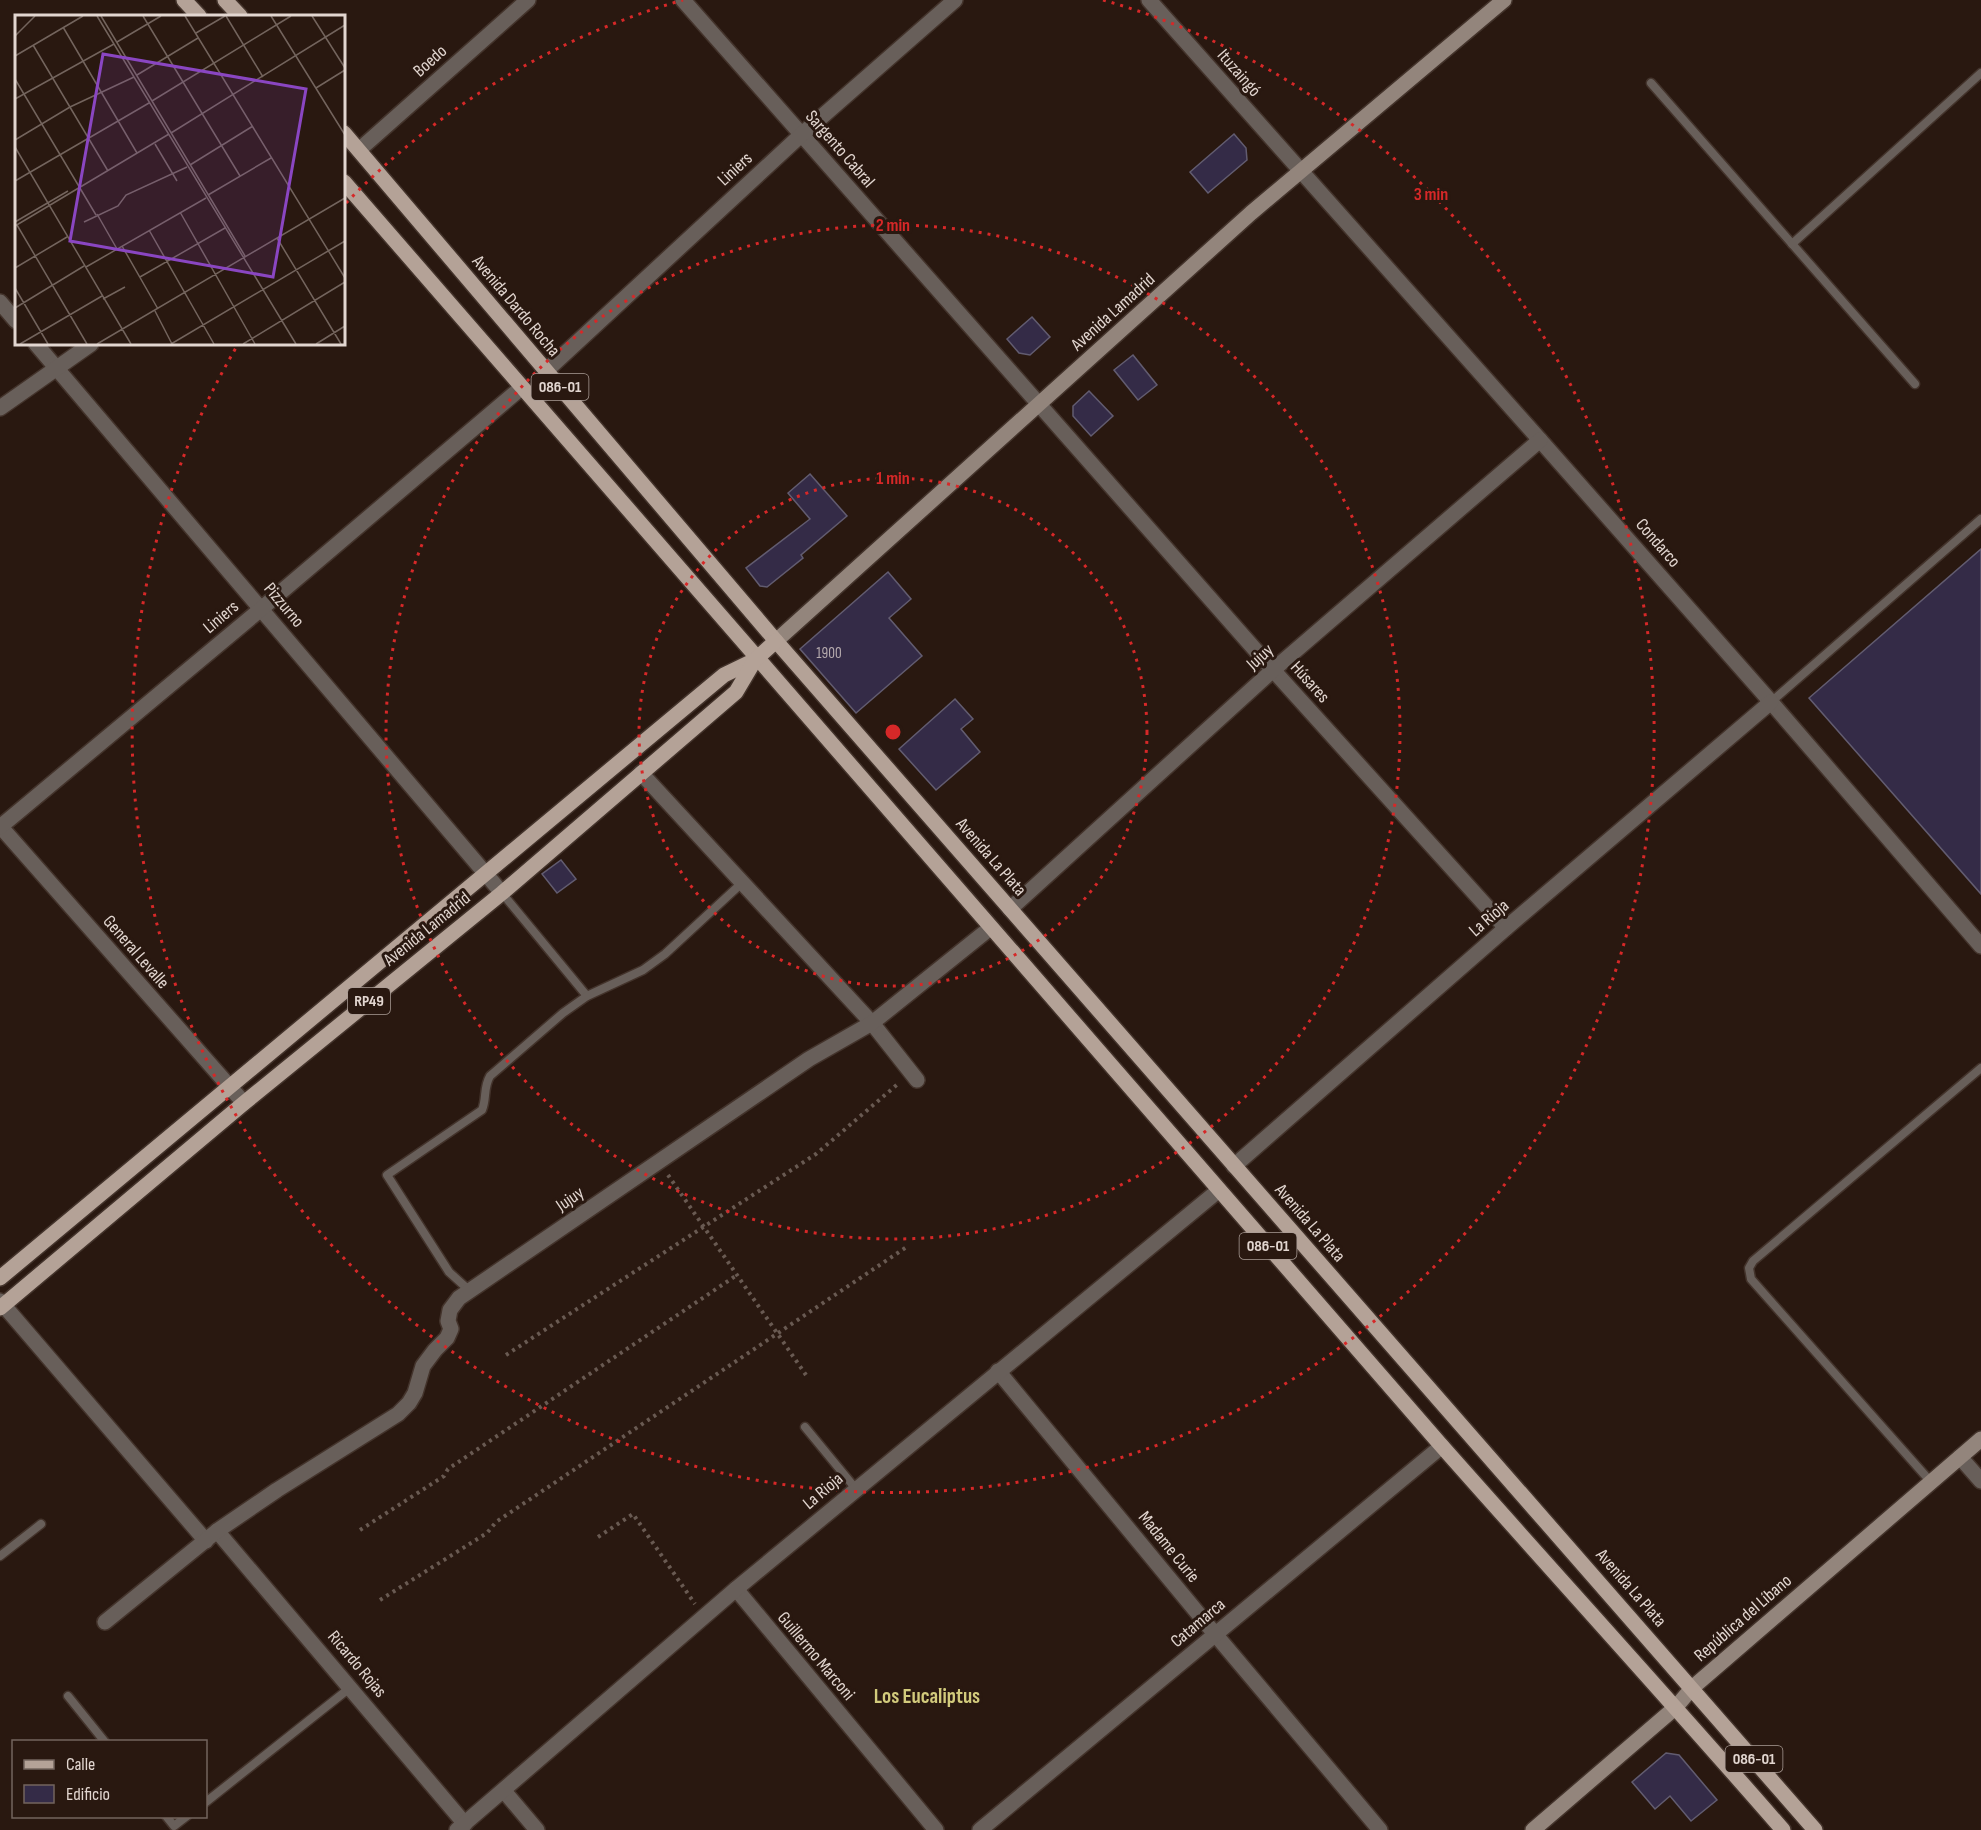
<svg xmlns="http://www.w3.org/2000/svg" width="1981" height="1830" font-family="'Sofia Sans Condensed',sans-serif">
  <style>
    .building { fill: #342b47; stroke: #625c70; stroke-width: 1.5 }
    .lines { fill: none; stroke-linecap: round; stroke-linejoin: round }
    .lane-casing { stroke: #43332b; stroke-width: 11 }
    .street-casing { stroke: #43332b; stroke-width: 18 }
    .secondary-casing { stroke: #43332b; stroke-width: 18 }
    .primary-casing { stroke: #43332b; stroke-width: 18 }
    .path { stroke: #695a52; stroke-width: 4; stroke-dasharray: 3 4.5; stroke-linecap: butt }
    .lane { stroke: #685f5a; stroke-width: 8 }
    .street { stroke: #685f5a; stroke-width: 15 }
    .secondary { stroke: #93857c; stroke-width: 15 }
    .primary { stroke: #b4a297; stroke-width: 15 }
    .ring { fill: none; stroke: #d62828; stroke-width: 3; stroke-dasharray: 3 6 }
    .labels { text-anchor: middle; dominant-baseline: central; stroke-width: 6; stroke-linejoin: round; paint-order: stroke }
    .number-label { font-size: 15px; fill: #b6abae }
    .shield { fill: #291810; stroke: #aa9d96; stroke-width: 1.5 }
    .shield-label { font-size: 16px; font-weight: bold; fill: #e2d6d0 }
    .street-label { font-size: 18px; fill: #e2d6d0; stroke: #291810 }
    .quarter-label { font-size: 21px; font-weight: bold; fill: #d2ca7c; stroke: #291810 }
    .inset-road { fill: none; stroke: #73645d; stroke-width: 1.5 }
    .view { fill: #8a46c2; fill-opacity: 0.15; stroke: #8a46c2; stroke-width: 3 }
    .inset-edge { fill: none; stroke: #e2d6d0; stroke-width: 3 }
    .centre { fill: #d62828; stroke: #291810; stroke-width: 3 }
    .ring-label { font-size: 18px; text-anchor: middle; font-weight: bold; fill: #d62828; stroke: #291810; stroke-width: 6; stroke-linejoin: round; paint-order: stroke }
  </style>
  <rect width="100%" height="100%" fill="#291810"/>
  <g class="building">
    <polygon points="1234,134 1246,148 1247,160 1208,193 1190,172"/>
    <polygon points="1032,317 1050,337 1030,355 1019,353 1007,339"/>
    <polygon points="1133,355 1157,385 1138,400 1114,370"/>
    <polygon points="1089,391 1113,416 1091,436 1073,416 1073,406"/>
    <polygon points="810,474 847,516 801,555 803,558 767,587 760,586 746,568 810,519 788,493"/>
    <polygon points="1981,549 1981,894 1809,698"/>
    <polygon points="888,572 911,599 889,618 922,656 856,713 800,649"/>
    <polygon points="955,699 973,719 961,729 980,752 936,790 899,749"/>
    <polygon points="561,860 576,879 557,893 542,874"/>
    <polygon points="1666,1753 1679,1755 1717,1800 1691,1821 1670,1796 1655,1809 1632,1782"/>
  </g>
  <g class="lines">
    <g class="lane-casing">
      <g id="lane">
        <polyline points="1651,83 1915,384"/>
        <polyline points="1792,244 1981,73"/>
        <polyline points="1771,702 1981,519"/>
        <polyline points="502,893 587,996"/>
        <path d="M470,1291L449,1272L387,1175L482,1110C487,1098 483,1088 490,1076L563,1013L587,996L643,970L665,954L743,882"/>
        <polyline points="805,1427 856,1489"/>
        <polyline points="1931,1482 1751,1279 1749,1268 1753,1261 1981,1068"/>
        <polyline points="0,1556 41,1524"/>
        <polyline points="68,1696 105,1742"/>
        <polyline points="206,1802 351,1687"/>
        <polyline points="166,1816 174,1826 187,1816"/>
      </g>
    </g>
    <g class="street-casing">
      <g id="street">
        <polyline points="683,0 1273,670 1506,928"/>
        <polyline points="1149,0 1540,440 1771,702 1981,946"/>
        <polyline points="359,150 528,0"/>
        <polyline points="0,302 16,321"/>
        <polyline points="36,344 502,893"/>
        <polyline points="546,371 801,135 955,0"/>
        <polyline points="0,408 91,344"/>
        <polyline points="641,773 872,1023 917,1080"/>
        <polyline points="0,826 244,1103"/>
        <polyline points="0,827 261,609 521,388"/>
        <polyline points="1010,909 1273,670 1540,440"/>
        <polyline points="1234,1166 1506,928 1771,702"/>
        <polyline points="0,1301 206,1541"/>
        <polyline points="998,1371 1215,1634 1380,1830"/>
        <polyline points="1960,1457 1981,1481"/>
        <polyline points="217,1531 465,1824"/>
        <polyline points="736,1589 936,1830"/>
        <polyline points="105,1622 217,1531 277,1490 398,1414 409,1403 415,1393 423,1366 435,1350 447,1338 451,1329 448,1321 450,1310 459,1298 809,1059 872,1023 989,929"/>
        <polyline points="504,1791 537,1830"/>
        <polyline points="457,1830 736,1589 1219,1190"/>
        <polyline points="980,1830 1442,1446"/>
      </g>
    </g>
    <g class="secondary-casing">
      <g id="secondary">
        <polyline points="776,641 1251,213 1504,0"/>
        <polyline points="1533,1830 1676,1707 1692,1688 1981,1439"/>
      </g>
    </g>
    <g class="primary-casing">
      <g id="primary">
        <polyline points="184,0 199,16"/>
        <polyline points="225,0 240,16"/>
        <polyline points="344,133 776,641 1815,1830"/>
        <path d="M344,182C707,604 1072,1025 1440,1444C1554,1573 1670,1700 1783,1830"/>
        <polyline points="0,1278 724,675 755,660"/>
        <polyline points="0,1308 244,1103 502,893 736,692 755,660 776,641"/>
      </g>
    </g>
    <g class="path">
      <polyline points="668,1175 806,1375"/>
      <polyline points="506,1355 816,1154 899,1083"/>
      <polyline points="360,1530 444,1476 448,1469 737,1275"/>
      <polyline points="598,1537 633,1514 695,1604"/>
      <polyline points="380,1600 487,1533 496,1522 908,1246"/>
    </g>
    <use href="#lane" class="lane"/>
    <use href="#street" class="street"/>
    <use href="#secondary" class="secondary"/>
    <use href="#primary" class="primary"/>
  </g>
  <g class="ring">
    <circle cx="893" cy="732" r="254"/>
    <circle cx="893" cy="732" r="507"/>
    <path d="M346 203A761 761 0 0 1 683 0M1103 0A761 761 0 1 1 237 346"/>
  </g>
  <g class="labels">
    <g class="number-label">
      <text x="829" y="653">1900</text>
    </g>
    <g class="shield">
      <rect x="531.5" y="374" width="57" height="26" rx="4.5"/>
      <rect x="348" y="988" width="42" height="26" rx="4.5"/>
      <rect x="1239.5" y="1233" width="57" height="26" rx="4.5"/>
      <rect x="1725.5" y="1746" width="57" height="26" rx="4.5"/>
    </g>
    <g class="shield-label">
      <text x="560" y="387">086-01</text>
      <text x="369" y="1001">RP49</text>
      <text x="1268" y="1246">086-01</text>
      <text x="1754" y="1759">086-01</text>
    </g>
    <g class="street-label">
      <text transform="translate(430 61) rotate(-42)">Boedo</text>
      <text transform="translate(1239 73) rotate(49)">Ituzaingó</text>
      <text transform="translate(840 149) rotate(49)">Sargento Cabral</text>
      <text transform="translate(735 169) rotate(-43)">Liniers</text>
      <text transform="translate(516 306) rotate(50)">Avenida Dardo Rocha</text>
      <text transform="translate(1113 312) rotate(-42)">Avenida Lamadrid</text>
      <text transform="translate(1658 543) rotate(49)">Condarco</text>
      <text transform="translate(284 605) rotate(50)">Pizzurno</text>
      <text transform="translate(221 617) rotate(-40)">Liniers</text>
      <text transform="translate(1260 657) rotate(-42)">Jujuy</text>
      <text transform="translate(1310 682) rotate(48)">Húsares</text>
      <text transform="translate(991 857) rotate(49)">Avenida La Plata</text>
      <text transform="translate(1489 918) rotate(-41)">La Rioja</text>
      <text transform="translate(427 929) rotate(-39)">Avenida Lamadrid</text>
      <text transform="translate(136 952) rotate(49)">General Levalle</text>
      <text transform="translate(570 1199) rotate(-34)">Jujuy</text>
      <text transform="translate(1310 1223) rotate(49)">Avenida La Plata</text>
      <text transform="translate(823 1491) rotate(-40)">La Rioja</text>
      <text transform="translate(1169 1547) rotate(51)">Madame Curie</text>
      <text transform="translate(1631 1588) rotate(49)">Avenida La Plata</text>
      <text transform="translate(1743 1618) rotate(-41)">República del Líbano</text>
      <text transform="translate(1198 1623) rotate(-40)">Catamarca</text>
      <text transform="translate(816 1656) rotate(50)">Guillermo Marconi</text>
      <text transform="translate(357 1664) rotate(50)">Ricardo Rojas</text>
    </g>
    <g class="quarter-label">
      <text x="927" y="1696">Los Eucaliptus</text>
    </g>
  </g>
  <g transform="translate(15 15)">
    <rect width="330" height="330" fill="#291810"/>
    <path class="inset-road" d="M82,1L281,329M86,1L230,241M128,1L225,161M170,1L330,263M211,1L248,62M256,1L330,120M297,1L330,53M48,12L122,138M181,18L210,1M0,21L20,1M102,27L146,1M18,30L93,156M0,41L68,1M122,60L183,23M0,64L81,200M301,73L330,55M0,84L99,29M137,86L276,1M156,118L330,10M0,125L55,92L119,62M140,129L162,166M0,132L116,329M175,150L238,111M0,166L134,88M193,180L256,143M165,197L240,329M82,199L102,234M0,207L53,176M69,207L103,191L111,180L172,152M2,210L72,329M0,211L154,119M134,215L199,329M262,223L326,329M107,231L143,294M71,252L191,183M0,253L52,222M125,262L210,213M0,273L33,329M88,284L110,272M0,293L69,251M140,296L157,329M5,329L87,281M82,329L330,183M156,329L330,226M228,329L330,267M301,329L330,311"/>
    <path class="view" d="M88,39L291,74L258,262L55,226Z"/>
    <rect width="330" height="330" class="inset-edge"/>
  </g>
  <circle cx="893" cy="732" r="9" class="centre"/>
  <g class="ring-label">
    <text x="1431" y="200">3 min</text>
    <text x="893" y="231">2 min</text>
    <text x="893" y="484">1 min</text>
  </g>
  <rect x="12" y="1740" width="195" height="78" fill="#291810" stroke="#73645d" stroke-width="1.5"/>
  <rect x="24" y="1760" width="30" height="9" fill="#b4a297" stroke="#73645d" stroke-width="1.5"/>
  <text x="66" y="1770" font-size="18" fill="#e2d6d0">Calle</text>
  <rect x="24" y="1785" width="30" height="18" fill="#342b47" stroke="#73645d" stroke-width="1.5"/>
  <text x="66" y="1800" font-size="18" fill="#e2d6d0">Edificio</text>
</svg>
